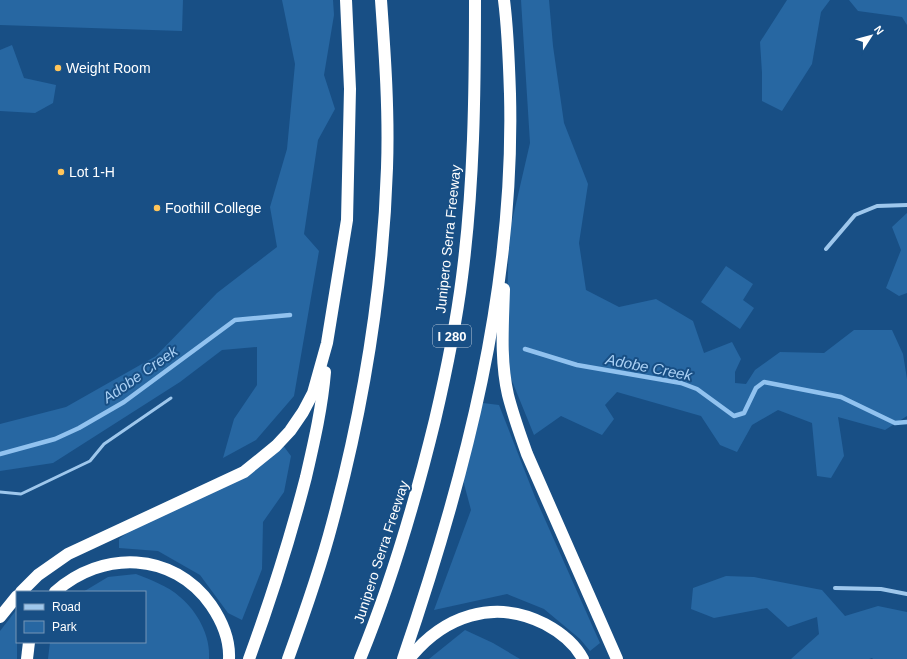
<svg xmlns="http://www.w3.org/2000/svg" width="907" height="659" font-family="Helvetica,sans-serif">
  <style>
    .green { fill: #2767a2 }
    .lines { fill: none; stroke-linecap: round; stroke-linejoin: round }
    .stream { stroke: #91c2ef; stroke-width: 4.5 }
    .lane { stroke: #9ec7ec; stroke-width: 3 }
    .street { stroke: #9ec7ec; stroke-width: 4 }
    .highway { stroke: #fff; stroke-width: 12 }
    .poi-dot { fill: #ffc55a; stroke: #184f85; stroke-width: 1.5 }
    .labels { text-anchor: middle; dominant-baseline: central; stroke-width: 4; stroke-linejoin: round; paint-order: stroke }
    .shield { fill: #184f85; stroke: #bacada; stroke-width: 1 }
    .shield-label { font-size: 13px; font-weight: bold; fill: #fff }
    .poi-label { font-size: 14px; fill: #fff; stroke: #184f85; text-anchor: start }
    .street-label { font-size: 14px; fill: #fff; stroke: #184f85 }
    .water-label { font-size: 15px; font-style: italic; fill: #aad0f4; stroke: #184f85 }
  </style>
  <rect width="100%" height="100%" fill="#184f85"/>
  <g class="green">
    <polygon points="0,0 183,0 182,31 0,25"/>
    <polygon points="282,0 333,0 334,15 324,75 335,109 318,140 304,234 319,251 294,396 256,440 223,458 234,419 257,385 257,347 222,350 180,382 53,463 0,471 0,424 66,407 156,356 217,293 277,247 270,207 287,149 295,64"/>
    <polygon points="521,0 549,0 553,46 564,123 588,184 579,243 586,290 619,307 656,299 693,321 704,353 732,342 741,359 735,372 735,383 746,384 755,370 780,352 824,353 854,330 892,330 903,354 907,379 907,416 885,430 838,417 844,456 831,478 817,476 812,423 778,410 752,425 737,452 720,445 701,416 617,392 605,405 614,419 602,435 561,416 534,435 510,376 507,307 509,234 530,143"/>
    <polygon points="787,0 830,0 821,12 812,64 782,111 762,101 762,73 760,42"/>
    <polygon points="849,0 907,0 907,25 902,17 858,11"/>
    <polygon points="12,45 24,78 56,85 53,103 35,113 0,111 0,50"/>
    <polygon points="907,213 907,293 899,296 886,288 901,250 892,227"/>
    <polygon points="726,266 753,284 743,300 754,308 740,329 701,302"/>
    <polygon points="483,403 499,405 535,497 600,643 590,651 580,639 544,609 507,594 434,610 471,510 463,480"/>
    <polygon points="282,444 291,456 284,492 263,522 262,569 242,620 228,613 200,575 158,551 119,548 119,539 132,529"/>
    <path d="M136,574C151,580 168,586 180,597C197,611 211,636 209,659H48L50,642H145V592H83L108,577Z"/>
    <polygon points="726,576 754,577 822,590 845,616 878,606 907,612 907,659 873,659 872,658 869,659 791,659 819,634 817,617 788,627 767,608 714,618 691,609 693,588"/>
    <polygon points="17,609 17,659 0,659 0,631"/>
    <polygon points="465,630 493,643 520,659 429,659"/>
  </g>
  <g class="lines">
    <g class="stream">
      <polyline points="525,349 577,365 681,383 697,389 734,416 744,413 756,388 764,382 841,397 895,423 907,422"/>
      <polyline points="0,454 55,439 79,428 124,402 235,320 290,315"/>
    </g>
    <polyline class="lane" points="0,492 21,494 90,461 104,444 171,398"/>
    <g class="street">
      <polyline points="826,249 855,215 877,206 907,205"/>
      <polyline points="835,588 881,589 907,594"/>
    </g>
    <g class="highway">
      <path d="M504,289C503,324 500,360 508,395C513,415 520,434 527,454L617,659"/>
      <polyline points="21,592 38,575 68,554 244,472 276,446 290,431 303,412 313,393 327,343 347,220 350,89 346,0"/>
      <path d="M55,592C102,550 173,551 211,605C222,621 230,639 229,659"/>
      <polyline points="0,617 17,596"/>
      <polyline points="27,659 29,642"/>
      <path d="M249,659C271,599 290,539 306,477C314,442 322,408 325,372"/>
      <path d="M288,659C304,615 320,570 332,524C363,409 383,288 387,168C389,112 385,56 381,0"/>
      <path d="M360,659C392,581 415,502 435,420C446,373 456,325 462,277C474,185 475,93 475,0"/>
      <path d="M403,659C465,477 515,288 510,94C509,63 508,31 504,0"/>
      <path d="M409,659C443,616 494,598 545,624C560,632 575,644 583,659"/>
    </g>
  </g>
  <g class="poi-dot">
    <circle cx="58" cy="68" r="4"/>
    <circle cx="61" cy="172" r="4"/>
    <circle cx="157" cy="208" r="4"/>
  </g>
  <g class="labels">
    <rect class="shield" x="433" y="325" width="38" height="22" rx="3"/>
    <g class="shield-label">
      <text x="452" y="336">I 280</text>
    </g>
    <g class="poi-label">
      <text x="66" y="68">Weight Room</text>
      <text x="69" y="172">Lot 1-H</text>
      <text x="165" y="208">Foothill College</text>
    </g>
    <g class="street-label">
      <text transform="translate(448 239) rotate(-84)">Junipero Serra Freeway</text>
      <text transform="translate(381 552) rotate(-72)">Junipero Serra Freeway</text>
    </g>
    <g class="water-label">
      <text transform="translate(649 367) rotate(11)">Adobe Creek</text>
      <text transform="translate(140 374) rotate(-35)">Adobe Creek</text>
    </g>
  </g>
  <rect x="16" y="591" width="130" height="52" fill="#184f85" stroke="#7495b6"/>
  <rect x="24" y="604" width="20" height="6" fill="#9ec7ec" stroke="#7495b6"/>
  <text x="52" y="611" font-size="12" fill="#ffffff">Road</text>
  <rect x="24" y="621" width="20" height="12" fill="#2767a2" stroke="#7495b6"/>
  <text x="52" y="631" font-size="12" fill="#ffffff">Park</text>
  <g transform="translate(871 36) rotate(54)" stroke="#184f85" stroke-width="3" paint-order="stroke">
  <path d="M0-3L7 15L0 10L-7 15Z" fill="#ffffff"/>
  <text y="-6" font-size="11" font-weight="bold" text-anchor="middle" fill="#ffffff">N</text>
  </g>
</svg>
